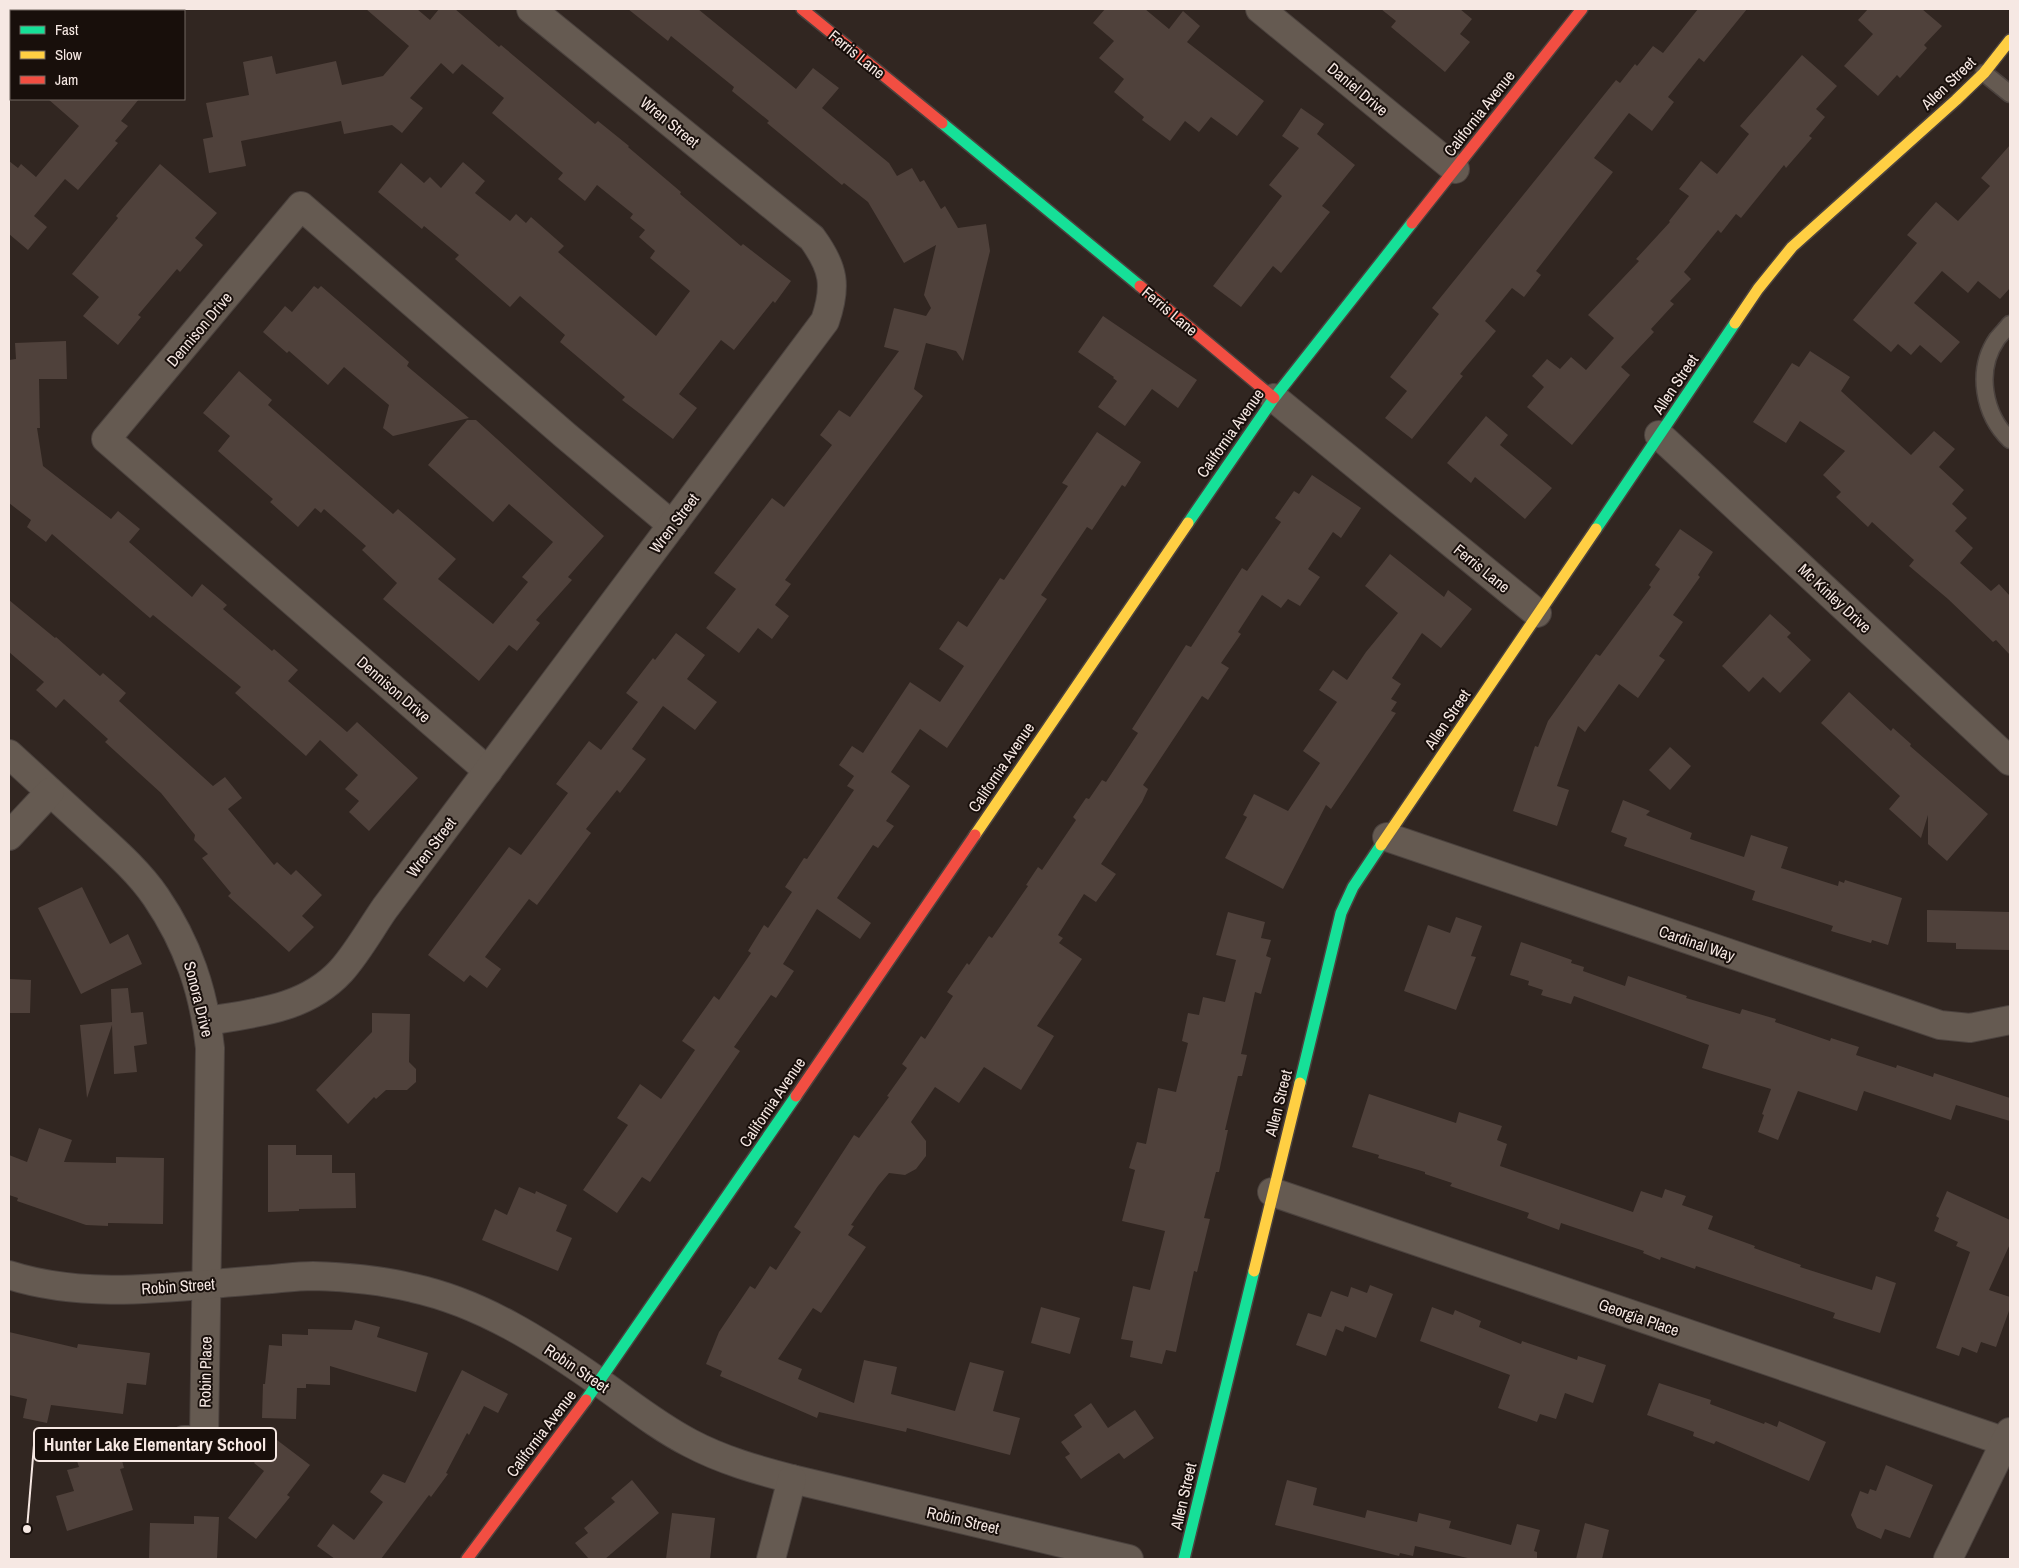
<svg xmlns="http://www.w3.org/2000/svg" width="2019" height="1568" font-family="'Archivo Narrow',sans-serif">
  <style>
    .building { fill: #4f413b }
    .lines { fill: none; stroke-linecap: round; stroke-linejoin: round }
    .lane-casing { stroke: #4b423e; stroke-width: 19 }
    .street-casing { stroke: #4b423e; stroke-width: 30 }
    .fast-casing { stroke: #4b423e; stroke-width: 14 }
    .slow-casing { stroke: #4b423e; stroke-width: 14 }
    .jam-casing { stroke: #4b423e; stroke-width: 14 }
    .lane { stroke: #655a51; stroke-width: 16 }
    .street { stroke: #655a51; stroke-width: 28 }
    .fast { stroke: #16e098; stroke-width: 11 }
    .slow { stroke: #ffcf43; stroke-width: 11 }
    .jam { stroke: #f24e42; stroke-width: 11 }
    .labels { text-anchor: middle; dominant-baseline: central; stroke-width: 4; stroke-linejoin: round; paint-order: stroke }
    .street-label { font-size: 16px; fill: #f6e8e3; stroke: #180f0b }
    .leader { fill: none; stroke: #f6e8e3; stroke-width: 2 }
    .callout-dot { fill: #f6e8e3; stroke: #180f0b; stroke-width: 2 }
    .callout { fill: #180f0b; stroke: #f6e8e3; stroke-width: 2 }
    .callout-label { font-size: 18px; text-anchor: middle; font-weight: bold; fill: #f6e8e3 }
  </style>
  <rect width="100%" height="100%" fill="#312621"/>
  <g class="building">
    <polygon points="366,9 417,9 430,20 439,9 455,9 499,47 501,45 595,124 598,121 629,146 628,147 681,192 680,194 741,246 743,244 791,281 775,303 773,301 734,350 721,340 679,394 697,408 673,439 622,400 625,397 560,342 565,335 520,296 510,307 455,259 459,255 424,226 422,229 378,192 401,163 424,183 430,177 441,188 463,162 485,181 475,193 510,221 516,214 526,223 531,217 564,246 558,252 656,336 690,291 650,258 655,251 639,237 645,230 630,218 633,214 597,185 585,201 558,179 563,173 492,113 504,98 462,64 453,74 441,63 410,98 423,108 402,133 392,125 344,134 341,121 241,141 246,166 209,173 203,139 213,137 206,103 249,95 243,62 272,56 276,74 336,61 342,85 383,76 409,46"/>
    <polygon points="628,9 698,9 796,89 813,68 839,88 822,108 889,163 897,176 912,168 920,182 924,180 941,209 945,206 958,228 986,224 990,251 963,361 956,351 926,343 914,389 923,396 785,580 791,584 775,605 789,616 772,639 758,628 739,653 706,628 736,589 714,573 772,498 784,507 832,445 820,435 839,410 850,417 899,351 884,347 894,308 926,316 931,308 924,295 936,245 904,263 868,202 844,183 842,185 767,123 769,121 732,91 734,87 671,36 668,41"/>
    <polygon points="1105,9 1145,9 1169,29 1183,11 1200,26 1187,42 1264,101 1237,136 1211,117 1199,132 1185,121 1170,141 1142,120 1144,117 1114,92 1124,79 1099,58 1114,41 1093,23"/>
    <polygon points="1381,9 1460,9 1472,19 1460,34 1470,42 1445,72 1391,27 1396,21"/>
    <polygon points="1698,9 1747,9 1704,62 1699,58 1668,97 1674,102 1652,131 1629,113 1594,158 1613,172 1536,271 1541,275 1524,297 1512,288 1485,321 1496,331 1460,374 1463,376 1412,439 1385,418 1407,391 1390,377 1439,314 1432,308 1616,80 1620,83 1635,64 1637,66 1653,46 1663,53"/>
    <polygon points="1868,9 1922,9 1942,26 1924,45 1927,48 1900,78 1897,75 1878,96 1844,66 1873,34 1858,20"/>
    <polygon points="1802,55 1837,86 1816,109 1825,117 1809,136 1812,138 1786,168 1784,165 1741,218 1736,214 1721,233 1718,230 1684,272 1691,279 1670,301 1674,304 1651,329 1654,332 1621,367 1630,375 1572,445 1527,407 1544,387 1532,376 1547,359 1560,369 1571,357 1586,370 1614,338 1588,315 1639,261 1636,259 1670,222 1669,221 1689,196 1679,189 1701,161 1717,174 1749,134 1740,126"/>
    <polygon points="48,99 139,99 121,121 128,126 115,141 118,143 78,190 65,179 34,216 47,227 28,250 9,234 9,161 18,168 21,164 36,177 79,126"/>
    <polygon points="1301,108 1324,124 1317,134 1355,165 1322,206 1330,212 1281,273 1273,266 1241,307 1213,286 1282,196 1269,185 1299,148 1282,136"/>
    <polygon points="2010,145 2010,288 2000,299 1978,281 1968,293 1942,271 1914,303 1960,342 1941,363 1920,345 1911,355 1898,344 1891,352 1853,320 1917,243 1907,235 1936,202 1958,221 1990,186 1981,178"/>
    <polygon points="160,164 217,213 195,238 203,245 180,272 177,269 138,315 141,317 118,345 83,316 99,297 72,274 118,218 116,216"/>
    <polygon points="314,286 318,289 321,286 409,362 407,366 469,418 393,436 383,428 389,405 344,367 328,385 289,351 287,353 263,332 285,306 292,312"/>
    <polygon points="1103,316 1197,380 1178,408 1152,389 1125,426 1098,407 1117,381 1113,378 1114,377 1078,352"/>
    <polygon points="66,341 67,379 39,379 40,428 37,428 43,466 111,519 118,511 140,529 129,542 192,597 202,584 227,605 223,609 272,651 274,649 298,670 288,681 347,732 357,722 418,778 369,831 349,812 359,801 345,789 358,775 320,740 306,756 235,693 241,687 153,615 150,618 52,534 46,542 27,527 31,520 9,503 9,360 16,359 15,343"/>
    <polygon points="1810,351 1850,377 1841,391 1911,455 1934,431 1955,449 1939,467 1964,490 1952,504 1967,518 1955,531 1973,548 1960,563 1991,591 1999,584 2010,596 2010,655 1996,640 1993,642 1948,599 1909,566 1914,560 1872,522 1868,527 1836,497 1841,492 1823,475 1845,451 1800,421 1786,443 1753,422 1792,363 1799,367"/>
    <polygon points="239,371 272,400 268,405 393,514 398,509 456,559 438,579 493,624 528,582 522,577 553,542 509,504 493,522 428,465 467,420 476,420 604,536 568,577 572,580 536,620 540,623 517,651 509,645 479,681 383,599 397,583 362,550 366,546 324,509 321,513 315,508 298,527 270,502 273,499 218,451 230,436 203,413"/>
    <polygon points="1486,416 1508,435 1500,445 1552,488 1525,519 1475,477 1471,483 1447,463"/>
    <polygon points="1097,432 1141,462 1125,487 1122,485 1092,530 1087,527 1041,595 1047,599 947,748 920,729 891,772 910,786 886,821 894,826 878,848 873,845 837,898 871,923 860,939 817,909 783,964 794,971 776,998 771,995 734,1047 740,1051 650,1182 642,1177 617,1213 583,1190 628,1125 617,1118 640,1084 661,1099 695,1050 682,1041 714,996 719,1000 751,953 748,951 764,925 768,928 792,892 785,887 804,858 807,859 854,790 847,786 854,776 839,765 852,746 863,753 910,682 940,702 964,666 939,649 958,621 967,627 1000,578 1004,580 1068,486 1062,483"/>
    <polygon points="1312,475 1361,508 1341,538 1333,532 1308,569 1320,577 1300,606 1288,599 1281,608 1262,595 1238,632 1241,634 1221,663 1229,668 1208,700 1202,696 1143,785 1148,789 1142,802 1101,864 1116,874 1096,902 1084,894 1058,935 1063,938 1059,943 1082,959 1037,1026 1054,1036 1021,1090 984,1067 959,1103 935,1087 911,1122 926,1141 926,1156 916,1169 905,1175 889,1173 878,1186 851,1225 854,1226 848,1235 866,1247 821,1313 813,1308 778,1359 802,1369 798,1379 854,1403 864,1360 897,1367 891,1394 955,1411 970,1362 1004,1371 993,1411 1020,1418 1010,1455 907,1428 906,1432 819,1412 817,1418 720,1376 722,1371 706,1364 719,1332 750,1286 755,1289 770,1266 776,1270 801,1232 794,1227 854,1135 859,1138 889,1097 887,1096 907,1068 902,1064 921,1036 925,1039 953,996 947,992 967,963 969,965 989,936 992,938 1028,886 1026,885 1038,867 1042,870 1076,820 1073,817 1086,798 1089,799 1102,780 1106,782 1138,733 1132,729 1186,645 1191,647 1242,568 1247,571 1281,522 1275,518 1294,491 1299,494"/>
    <polygon points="1680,529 1713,552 1698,575 1700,577 1673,615 1683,622 1659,656 1665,660 1638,698 1619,684 1585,732 1578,726 1557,786 1569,790 1557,826 1513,811 1535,746 1538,747 1548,721 1596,654 1600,656 1651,587 1649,585 1660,569 1655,565"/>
    <polygon points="1390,554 1444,597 1448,590 1472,609 1441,648 1422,633 1392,678 1401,684 1391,699 1397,702 1391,711 1396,713 1331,809 1326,805 1283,889 1225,858 1247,817 1243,815 1254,794 1288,811 1320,763 1303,751 1337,702 1319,690 1333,670 1347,680 1366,652 1398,613 1365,586"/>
    <polygon points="9,600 55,638 56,637 100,676 103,673 126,693 119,701 213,786 225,777 242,798 228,809 274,865 277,862 291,875 296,870 322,895 302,916 314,927 289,952 228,896 231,893 202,858 208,854 194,840 195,835 161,793 105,742 108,739 64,699 56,708 36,690 44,682 9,652"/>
    <polygon points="1770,614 1791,633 1787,637 1811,660 1780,693 1763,677 1749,692 1722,666"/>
    <polygon points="676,633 705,655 687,679 717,702 695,730 663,706 632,749 646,759 620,793 617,790 586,829 591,833 537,905 529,899 485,957 501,969 487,988 470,975 464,982 428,955 509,847 521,855 568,793 556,784 589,741 601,750 638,702 626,693 653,658 655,660"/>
    <polygon points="1849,692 1891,731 1893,728 1911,744 1910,746 1988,814 1947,861 1928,844 1928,815 1921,838 1889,809 1900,796 1821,723"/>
    <polygon points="1670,747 1691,766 1670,790 1649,770"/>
    <polygon points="1623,800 1650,811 1646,815 1692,833 1690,839 1744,857 1751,835 1788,847 1781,868 1838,886 1839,881 1844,883 1845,880 1902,898 1888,945 1872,940 1871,943 1831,931 1833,926 1752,900 1755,891 1624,846 1627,838 1611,832"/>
    <polygon points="82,887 110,944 128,934 142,964 81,994 38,908"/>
    <polygon points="1927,910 2010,912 2010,950 1956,949 1956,943 1927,942"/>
    <polygon points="1228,912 1265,922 1261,938 1271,940 1266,956 1271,958 1261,994 1255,992 1241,1054 1247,1055 1242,1076 1238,1076 1225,1130 1228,1130 1219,1172 1216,1172 1204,1218 1210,1219 1197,1272 1194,1271 1176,1352 1166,1350 1162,1364 1130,1357 1133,1341 1121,1339 1133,1286 1150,1290 1165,1231 1122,1221 1135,1170 1129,1168 1137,1142 1146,1144 1158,1088 1176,1092 1188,1043 1182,1041 1188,1013 1199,1015 1203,997 1225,1002 1236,960 1216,955"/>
    <polygon points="1456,917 1482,926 1471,956 1476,957 1456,1010 1404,991 1428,925 1450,933"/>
    <polygon points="1521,942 1572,960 1571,963 1584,967 1583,971 1625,986 1628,976 1687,996 1686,998 1740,1014 1742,1009 1776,1019 1775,1022 1830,1041 1831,1038 1859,1047 1856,1055 1896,1068 1897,1065 1933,1077 1934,1073 2010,1098 2010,1121 1956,1105 1951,1120 1864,1091 1857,1111 1798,1091 1778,1140 1758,1132 1764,1115 1762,1114 1771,1089 1702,1068 1709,1045 1574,996 1571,1004 1541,995 1543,990 1528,985 1529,981 1510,975"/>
    <polygon points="9,979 31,980 30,1013 9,1013"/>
    <polygon points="128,988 131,1013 143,1012 147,1044 134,1046 137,1072 114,1074 112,1025 87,1098 80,1025 112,1022 111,989"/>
    <polygon points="372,1013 410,1014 409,1062 416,1069 416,1082 407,1090 386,1090 376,1099 374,1097 348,1124 316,1090 372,1032"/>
    <polygon points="1369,1094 1456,1123 1459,1112 1502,1126 1497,1140 1507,1144 1500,1166 1633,1212 1641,1191 1662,1198 1665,1189 1686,1196 1682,1205 1713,1216 1708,1229 1755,1246 1754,1248 1801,1265 1800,1267 1872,1290 1876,1276 1896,1283 1880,1333 1833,1318 1835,1313 1696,1266 1695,1269 1661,1257 1660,1260 1643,1253 1644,1251 1561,1223 1559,1230 1527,1218 1529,1213 1450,1186 1452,1183 1425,1174 1425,1172 1378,1158 1379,1155 1352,1147"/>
    <polygon points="39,1128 72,1140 64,1162 116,1163 116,1157 164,1158 163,1224 108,1223 108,1226 86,1225 17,1201 18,1198 9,1195 9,1155 27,1162"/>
    <polygon points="268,1145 296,1145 296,1155 332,1155 332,1173 355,1173 356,1208 299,1209 299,1211 268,1212"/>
    <polygon points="519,1187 535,1194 536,1191 567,1205 556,1231 572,1238 558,1271 482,1240 495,1209 507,1215"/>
    <polygon points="1947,1191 2010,1220 2010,1244 1989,1290 2010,1297 2010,1308 1996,1347 1981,1342 1977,1353 1962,1347 1959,1356 1936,1348 1970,1252 1956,1246 1958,1242 1934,1231 1939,1218 1936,1216"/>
    <polygon points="1370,1285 1393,1294 1376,1338 1345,1326 1343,1332 1336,1329 1326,1356 1296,1345 1308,1313 1321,1317 1331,1291 1348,1297 1351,1287 1367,1293"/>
    <polygon points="1041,1307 1080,1318 1070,1354 1031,1343"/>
    <polygon points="1432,1307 1453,1315 1455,1310 1481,1321 1479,1327 1521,1344 1522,1341 1577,1360 1578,1356 1606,1365 1593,1403 1565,1393 1556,1419 1540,1414 1537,1422 1498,1408 1510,1375 1420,1341"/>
    <polygon points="355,1320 380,1327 377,1337 428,1353 416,1392 330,1366 330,1385 306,1384 306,1388 297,1388 296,1419 262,1418 263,1384 265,1384 269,1345 282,1346 282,1334 308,1335 308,1329 352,1330"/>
    <polygon points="9,1332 77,1348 78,1344 150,1353 146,1385 127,1383 123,1414 51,1405 47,1423 23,1418 27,1399 9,1395"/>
    <polygon points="462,1370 508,1394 498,1413 484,1406 469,1435 467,1433 446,1473 448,1474 431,1497 429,1495 381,1559 335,1559 317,1546 333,1524 354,1540 383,1502 370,1492 383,1474 405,1483"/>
    <polygon points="1659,1383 1711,1400 1710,1404 1764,1424 1765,1422 1777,1427 1779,1421 1826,1442 1809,1481 1716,1441 1714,1444 1693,1436 1694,1432 1647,1415"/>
    <polygon points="1091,1403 1108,1428 1135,1410 1154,1438 1124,1459 1119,1453 1081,1479 1065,1457 1070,1454 1061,1442 1082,1427 1074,1415"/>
    <polygon points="273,1437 310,1465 287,1495 290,1497 256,1539 228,1518 264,1471 254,1463"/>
    <polygon points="116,1438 124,1468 120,1469 133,1510 67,1531 56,1496 74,1491 67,1470 79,1467 74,1452"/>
    <polygon points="1886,1465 1933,1485 1910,1538 1885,1529 1881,1539 1857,1528 1851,1515 1860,1491 1868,1494 1870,1489 1876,1491"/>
    <polygon points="632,1480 659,1513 605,1559 589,1559 575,1543 588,1533 584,1528 615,1502 611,1498"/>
    <polygon points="1287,1480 1317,1488 1313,1505 1365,1518 1367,1510 1417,1522 1419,1513 1451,1521 1449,1528 1511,1545 1517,1524 1540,1530 1534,1551 1537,1552 1537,1559 1472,1559 1415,1546 1413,1556 1400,1553 1399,1556 1275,1525"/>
    <polygon points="672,1513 715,1518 710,1559 666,1559"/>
    <polygon points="194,1516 219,1517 217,1559 149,1558 150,1523 194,1524"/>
    <polygon points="1585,1523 1609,1530 1602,1559 1576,1559"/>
  </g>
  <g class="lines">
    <g class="lane-casing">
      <g id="lane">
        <polyline points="1984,73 2010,94"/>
        <path d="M2010,324C2006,329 2001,334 1997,339C1975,371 1984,415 2010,440"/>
      </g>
    </g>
    <g class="street-casing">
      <g id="street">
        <polyline points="1260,9 1455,169"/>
        <polyline points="67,11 69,9"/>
        <polyline points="9,81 11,78"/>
        <polyline points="1274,398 1537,613"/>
        <polyline points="1659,435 2010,761"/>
        <path d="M9,754C37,780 65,805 93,831C115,851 139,872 156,897C188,944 204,992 210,1048L204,1440H184"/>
        <polyline points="488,771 106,439 301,206 566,436 672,525"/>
        <polyline points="9,836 50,792"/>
        <polyline points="1387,837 1940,1025 1970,1028 2010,1020"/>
        <path d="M207,1021C256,1013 306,1009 341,971C358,952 371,928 385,908L825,321C837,286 834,268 812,238L531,9"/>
        <polyline points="1272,1192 2006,1442"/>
        <path d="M9,1275C90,1301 176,1286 259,1280C277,1279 295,1276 313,1276C347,1277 381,1280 413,1288C482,1303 542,1342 599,1382C629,1403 657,1426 690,1443C722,1460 757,1470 792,1479L1129,1559"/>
        <polyline points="771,1559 792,1479"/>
        <polyline points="1948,1559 2010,1432"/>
      </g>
    </g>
    <g class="fast-casing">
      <g id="fast">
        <polyline points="942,123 1140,286"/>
        <polyline points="1188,523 1274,398 1412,223"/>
        <polyline points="1596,529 1735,323"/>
        <polyline points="1300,1083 1341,913 1353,887 1381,845"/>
        <polyline points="586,1400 796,1096"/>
        <polyline points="1184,1559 1254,1271"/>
      </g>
    </g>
    <g class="slow-casing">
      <g id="slow">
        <polyline points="1735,323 1758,289 1792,247 1956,100 1984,73 2010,40"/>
        <polyline points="975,835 1188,523"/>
        <polyline points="1381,845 1596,529"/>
        <polyline points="1254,1271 1300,1083"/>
      </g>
    </g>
    <g class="jam-casing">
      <g id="jam">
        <polyline points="802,9 942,123"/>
        <polyline points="1412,223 1582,9"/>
        <polyline points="1140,286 1274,398"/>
        <polyline points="796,1096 975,835"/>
        <polyline points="467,1559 586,1400"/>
      </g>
    </g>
    <use href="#lane" class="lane"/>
    <use href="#street" class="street"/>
    <use href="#fast" class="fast"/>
    <use href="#slow" class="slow"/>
    <use href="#jam" class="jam"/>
  </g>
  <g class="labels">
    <g class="street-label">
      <text transform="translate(857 54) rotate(39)">Ferris Lane</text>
      <text transform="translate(1948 83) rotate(-44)">Allen Street</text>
      <text transform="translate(1358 89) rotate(40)">Daniel Drive</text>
      <text transform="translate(1479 113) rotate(-52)">California Avenue</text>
      <text transform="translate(670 122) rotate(39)">Wren Street</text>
      <text transform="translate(1170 311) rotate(40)">Ferris Lane</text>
      <text transform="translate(199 329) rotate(-50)">Dennison Drive</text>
      <text transform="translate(1675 384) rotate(-56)">Allen Street</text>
      <text transform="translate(1230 433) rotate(-55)">California Avenue</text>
      <text transform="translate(674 523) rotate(-53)">Wren Street</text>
      <text transform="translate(1482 568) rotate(39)">Ferris Lane</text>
      <text transform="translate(1835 598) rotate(43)">Mc Kinley Drive</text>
      <text transform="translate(394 689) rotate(41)">Dennison Drive</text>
      <text transform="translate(1447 719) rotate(-56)">Allen Street</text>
      <text transform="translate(1001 767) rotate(-56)">California Avenue</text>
      <text transform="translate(431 847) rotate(-53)">Wren Street</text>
      <text transform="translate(1697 943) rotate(19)">Cardinal Way</text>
      <text transform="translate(199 999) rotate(76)">Sonora Drive</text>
      <text transform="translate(772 1102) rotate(-56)">California Avenue</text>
      <text transform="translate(1278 1103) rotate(-76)">Allen Street</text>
      <text transform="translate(178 1286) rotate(-4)">Robin Street</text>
      <text transform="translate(1639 1317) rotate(19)">Georgia Place</text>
      <text transform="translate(577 1368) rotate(34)">Robin Street</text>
      <text transform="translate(205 1372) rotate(-89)">Robin Place</text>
      <text transform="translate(541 1433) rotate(-53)">California Avenue</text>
      <text transform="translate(1183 1496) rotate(-77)">Allen Street</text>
      <text transform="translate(963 1520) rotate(13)">Robin Street</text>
    </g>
  </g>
  <path class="leader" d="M27 1529L34 1445"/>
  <circle class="callout-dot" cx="27" cy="1529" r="5"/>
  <rect class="callout" x="34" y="1428" width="242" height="33" rx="5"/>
  <g class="callout-label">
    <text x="155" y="1451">Hunter Lake Elementary School</text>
  </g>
  <rect width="2019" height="1568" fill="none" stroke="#f6e8e3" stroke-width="20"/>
  <rect x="10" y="10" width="175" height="90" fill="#180f0b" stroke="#716661"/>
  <rect x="20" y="26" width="25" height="8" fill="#16e098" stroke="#716661"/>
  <text x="55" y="35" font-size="15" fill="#f6e8e3">Fast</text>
  <rect x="20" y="51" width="25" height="8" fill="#ffcf43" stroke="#716661"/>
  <text x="55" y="60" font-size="15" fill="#f6e8e3">Slow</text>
  <rect x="20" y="76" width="25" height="8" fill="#f24e42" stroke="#716661"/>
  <text x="55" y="85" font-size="15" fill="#f6e8e3">Jam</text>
</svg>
